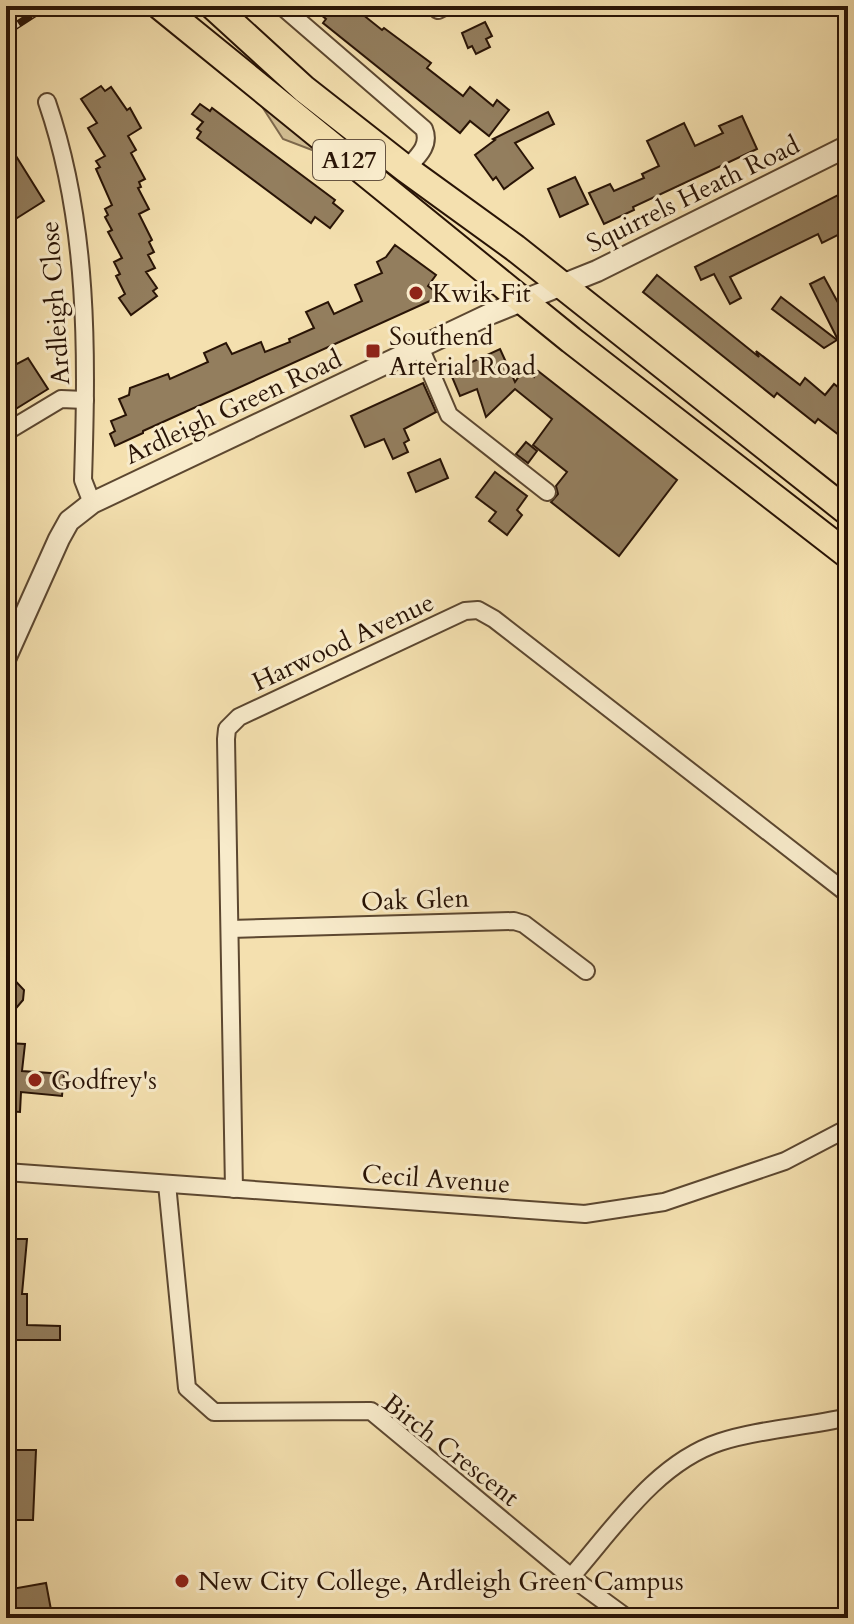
<svg xmlns="http://www.w3.org/2000/svg" width="854" height="1624" font-family="Cardo,serif">
  <style>
    .green { fill: #d1bd92; stroke: #7d684c; stroke-width: 2 }
    .building { fill: #937e5e; stroke: #291406; stroke-width: 2 }
    .lines { fill: none; stroke-linecap: round; stroke-linejoin: round }
    .minor-casing { stroke: #5c4730; stroke-width: 20 }
    .tertiary-casing { stroke: #5c4730; stroke-width: 24 }
    .trunk-casing { stroke: #291406; stroke-width: 30 }
    .minor { stroke: #f8ebcb; stroke-width: 16 }
    .tertiary { stroke: #f8ebcb; stroke-width: 20 }
    .trunk { stroke: #f4e0af; stroke-width: 26 }
    .rail-casing { stroke: #291406; stroke-width: 8 }
    .rail { stroke: #f8ebcb; stroke-width: 5; stroke-dasharray: 15; stroke-linecap: butt }
    .poi-dot { fill: #8f2418; stroke: #f8ebcb; stroke-width: 3 }
    .labels { text-anchor: middle; dominant-baseline: central; stroke-width: 6; stroke-linejoin: round; paint-order: stroke }
    .shield { fill: #f8ebcb; stroke: #675441; stroke-width: 2 }
    .shield-label { font-size: 24px; font-weight: bold; fill: #291406 }
    .street-label { font-size: 26px; fill: #291406; stroke: #f8ebcb }
    .poi-label { font-size: 26px; fill: #291406; stroke: #f8ebcb; text-anchor: start }
  </style>
  <rect width="100%" height="100%" fill="#f4e0af"/>
  <filter id="stains"><feTurbulence type="fractalNoise" baseFrequency=".0025" numOctaves="4"/><feColorMatrix values="0 0 0 0 .2 0 0 0 0 .09 0 0 0 0 .02 0 0 0 .5 -.17"/></filter>
  <radialGradient id="worn" r=".72"><stop offset=".6" stop-color="#630" stop-opacity="0"/><stop offset="1" stop-color="#630" stop-opacity=".3"/></radialGradient>
  <polygon class="green" points="261,105 321,152 320,153 283,139"/>
  <g class="building">
    <polygon points="310,6 357,6 364,12 362,14 382,30 384,28 431,63 427,68 463,96 470,87 493,106 497,100 509,110 489,136 470,121 460,133 323,23 326,19"/>
    <polygon points="485,22 492,36 486,39 490,47 476,54 472,46 468,48 462,33"/>
    <polygon points="101,86 105,91 111,87 127,110 130,108 141,128 128,136 136,150 131,153 145,179 139,182 141,187 138,188 149,209 139,214 152,240 149,242 154,252 148,255 155,268 146,272 157,288 153,291 157,296 131,315 119,298 125,294 116,276 120,274 114,262 122,258 108,232 112,230 105,217 108,215 105,209 112,205 96,169 100,167 96,161 105,156 88,128 97,123 81,99"/>
    <polygon points="200,104 210,111 212,108 335,200 333,203 343,211 330,228 315,217 311,223 197,138 201,132 197,129 203,122 192,114"/>
    <polygon points="548,112 554,124 515,143 533,168 504,189 496,177 493,180 475,155 495,140 493,139"/>
    <polygon points="742,116 757,149 633,207 634,210 604,224 589,193 610,184 614,191 644,178 642,174 659,166 647,141 684,123 695,146 723,133 719,126"/>
    <polygon points="6,140 44,201 6,225"/>
    <polygon points="575,177 588,204 560,217 548,189"/>
    <polygon points="848,190 848,230 822,243 818,234 730,277 741,298 730,304 714,274 701,280 695,267"/>
    <polygon points="395,245 436,275 428,286 441,296 143,431 143,433 115,446 110,434 115,431 111,421 126,415 119,399 129,395 130,388 168,374 170,379 208,362 204,353 226,343 232,354 261,342 265,352 290,342 289,339 314,328 306,312 328,302 334,314 362,301 355,285 382,273 377,262 386,257"/>
    <polygon points="657,275 759,357 756,351 800,385 805,378 825,395 834,384 848,395 848,442 818,419 815,423 777,393 774,397 643,292"/>
    <polygon points="824,277 848,321 848,334 838,340 810,284"/>
    <polygon points="781,297 837,340 824,348 772,309"/>
    <polygon points="6,346 17,364 28,358 48,389 6,415"/>
    <polygon points="500,349 515,382 524,369 534,377 538,371 677,480 619,556 551,502 558,494 556,486 567,472 533,445 552,419 515,389 486,417 477,389 460,396 450,372"/>
    <polygon points="423,383 436,412 404,429 409,440 404,443 408,452 393,459 384,439 365,447 351,416"/>
    <polygon points="526,442 537,451 528,463 516,454"/>
    <polygon points="440,459 448,478 416,492 408,473"/>
    <polygon points="495,472 527,496 517,510 522,515 507,535 489,521 496,512 476,497"/>
    <polygon points="6,971 24,990 23,1000 6,1020"/>
    <polygon points="6,1043 25,1044 22,1071 64,1074 62,1096 21,1092 20,1112 6,1111"/>
    <polygon points="6,1239 27,1239 22,1294 27,1294 27,1325 60,1326 60,1340 6,1340"/>
    <polygon points="6,1450 36,1450 33,1520 6,1520"/>
    <polygon points="46,1583 52,1615 6,1618 6,1590"/>
  </g>
  <g class="lines">
    <g class="minor-casing">
      <g id="minor">
        <path d="M285,9L424,129C431,146 417,157 406,169"/>
        <polyline points="438,10 446,6"/>
        <path d="M47,102C89,224 87,353 83,480L92,503"/>
        <polyline points="420,347 449,415 547,492"/>
        <polyline points="6,432 61,399 85,400"/>
        <polyline points="230,929 514,921 524,924 586,971"/>
        <polyline points="6,1172 585,1214 664,1202 785,1161 848,1128"/>
        <polyline points="167,1184 187,1388 214,1412 371,1411 571,1577 627,1618"/>
        <polyline points="234,1189 226,739 227,729 239,717 465,611 478,610 494,619 848,894"/>
        <path d="M571,1577C614,1528 656,1463 720,1442C759,1429 807,1427 848,1417"/>
      </g>
    </g>
    <g class="tertiary-casing">
      <polyline id="tertiary" points="6,657 59,539 69,521 92,503 492,313 597,271 848,146"/>
    </g>
    <g class="trunk-casing">
      <g id="trunk">
        <polyline points="160,6 571,340 848,555"/>
        <polyline points="213,6 304,89 406,169 515,248 848,512"/>
      </g>
    </g>
    <use href="#minor" class="minor"/>
    <use href="#tertiary" class="tertiary"/>
    <use href="#trunk" class="trunk"/>
    <g class="rail-casing">
      <g id="rail">
        <polyline points="6,8 9,6"/>
        <polyline points="6,32 46,6"/>
      </g>
    </g>
    <use href="#rail" class="rail"/>
  </g>
  <g class="poi-dot">
    <circle cx="416" cy="293" r="8"/>
    <rect x="365" y="343" width="16" height="16" rx="4"/>
    <circle cx="35" cy="1080" r="8"/>
    <circle cx="182" cy="1581" r="8"/>
  </g>
  <g class="labels">
    <rect class="shield" x="313" y="140" width="72" height="40" rx="6"/>
    <g class="shield-label">
      <text x="349" y="160">A127</text>
    </g>
    <g class="street-label">
      <text transform="translate(693 194) rotate(-26)">Squirrels Heath Road</text>
      <text transform="translate(55 303) rotate(-94)">Ardleigh Close</text>
      <text transform="translate(233 407) rotate(-25)">Ardleigh Green Road</text>
      <text transform="translate(343 642) rotate(-25)">Harwood Avenue</text>
      <text transform="translate(415 900) rotate(-2)">Oak Glen</text>
      <text transform="translate(436 1179) rotate(4)">Cecil Avenue</text>
      <text transform="translate(451 1450) rotate(38)">Birch Crescent</text>
    </g>
    <g class="poi-label">
      <text x="432" y="293">Kwik Fit</text>
      <text x="389" y="336">Southend<tspan x="389" dy="30">Arterial Road</tspan></text>
      <text x="51" y="1080">Godfrey's</text>
      <text x="198" y="1581">New City College, Ardleigh Green Campus</text>
    </g>
  </g>
  <rect width="854" height="1624" fill="none" stroke="#f4e0af" stroke-width="32"/>
  <rect x="8" y="8" width="838" height="1608" fill="none" stroke="#291406" stroke-width="4"/>
  <rect x="16" y="16" width="822" height="1592" fill="none" stroke="#291406" stroke-width="2"/>
  <rect width="100%" height="100%" filter="url(#stains)"/>
  <rect width="100%" height="100%" fill="url(#worn)"/>
</svg>
